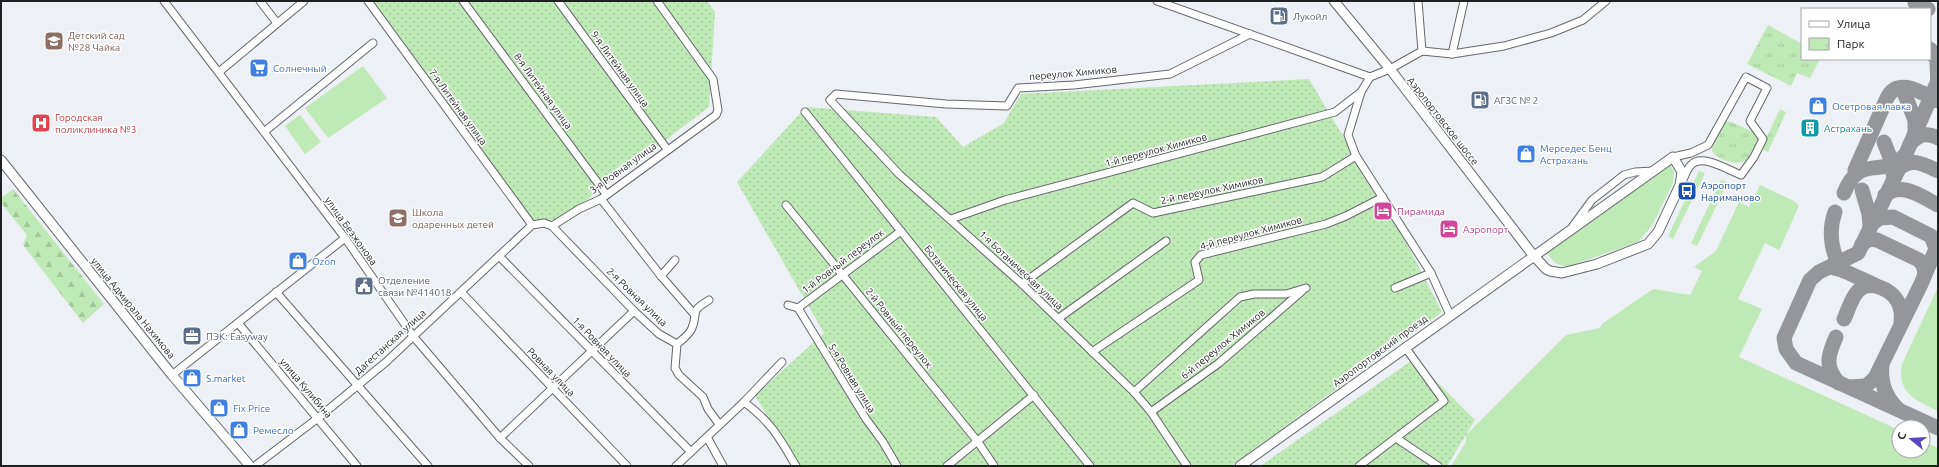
<svg xmlns="http://www.w3.org/2000/svg" width="1939" height="467" font-family="Ubuntu,sans-serif">
  <style>
    .grass { fill: #bfe9b6 }
    .forest { fill: url(#forest-firs) }
    .park { fill: url(#park-tufts) }
    .garden { fill: url(#garden-dots) }
    .lines { fill: none; stroke-linecap: round; stroke-linejoin: round }
    .taxiway { stroke: #94969a; stroke-width: 15 }
    .minor-casing { stroke: #64676b; stroke-width: 9 }
    .major-casing { stroke: #64676b; stroke-width: 11 }
    .minor { stroke: #fff; stroke-width: 7 }
    .major { stroke: #fff; stroke-width: 9 }
    .labels { text-anchor: middle; dominant-baseline: central; stroke-width: 3; stroke-linejoin: round; paint-order: stroke }
    .service-label { font-size: 10px; fill: #4e5e75; stroke: #fff; text-anchor: start }
    .education-label { font-size: 10px; fill: #785e54; stroke: #fff; text-anchor: start }
    .shop-label { font-size: 10px; fill: #366cbe; stroke: #fff; text-anchor: start }
    .street-label { font-size: 10px; fill: #1f2022; stroke: #fff }
    .health-label { font-size: 10px; fill: #be3a42; stroke: #fff; text-anchor: start }
    .culture-label { font-size: 10px; fill: #0d838f; stroke: #fff; text-anchor: start }
    .transit-label { font-size: 10px; fill: #164399; stroke: #fff; text-anchor: start }
    .hotel-label { font-size: 10px; fill: #b23c85; stroke: #fff; text-anchor: start }
  </style>
  <defs>
    <pattern id="forest-firs" width="22" height="20" patternUnits="userSpaceOnUse"><rect width="22" height="20" fill="#bfe9b6"/><path d="M5 1l3.5 6h-7zM16 11l3.5 6h-7z" fill="#a4c89c"/></pattern>
    <pattern id="park-tufts" width="24" height="20" patternUnits="userSpaceOnUse"><rect width="24" height="20" fill="#bfe9b6"/><path d="M3 7l-1-3M5 7V3M7 7l1-3M15 17l-1-3M17 17v-4M19 17l1-3" fill="none" stroke="#a4c89c"/></pattern>
    <pattern id="garden-dots" width="8" height="8" patternUnits="userSpaceOnUse"><rect width="8" height="8" fill="#bfe9b6"/><path d="M2 2h.1M6 6h.1" fill="none" stroke="#a4c89c" stroke-width="1.8" stroke-linecap="round"/></pattern>
  </defs>
  <rect width="100%" height="100%" fill="#edf0f5"/>
  <g class="grass">
    <polygon points="363,66 387,98 328,138 305,108"/>
    <polygon points="300,115 321,142 305,154 285,126"/>
    <polygon points="1665,166 1671,166 1674,172 1673,183 1652,226 1638,242 1567,267 1555,263 1546,252"/>
    <polygon points="1699,171 1705,173 1673,239 1668,236"/>
    <polygon points="1721,180 1728,182 1697,246 1691,243"/>
    <polygon points="1760,185 1794,201 1799,206 1779,250 1765,243 1738,299 1762,309 1739,357 1899,430 1899,451 1923,451 1923,441 1938,448 1938,466 1451,466 1466,442 1466,435 1566,335 1600,328 1602,324 1653,289 1690,295 1702,271 1694,267 1716,251 1739,202 1749,207"/>
    <path d="M1938,287V411C1917,401 1896,393 1902,364Z"/>
  </g>
  <polygon class="forest" points="13,189 104,304 83,323 23,245 27,235 1,203 1,198"/>
  <g class="park">
    <polygon points="1768,25 1802,44 1802,59 1820,59 1810,78 1797,73 1791,86 1747,64"/>
    <polygon points="1780,109 1786,112 1768,152 1761,149"/>
    <path d="M1726,121L1731,122L1756,133L1759,139C1756,145 1754,155 1749,159C1738,167 1719,161 1712,151L1713,143L1723,122Z"/>
  </g>
  <g class="garden">
    <polygon points="370,1 707,1 715,12 709,107 559,221 531,220 440,91"/>
    <polygon points="1309,79 1407,244 1442,312 1231,466 796,466 755,395 824,333 737,182 806,107 936,117 963,147 1004,123 1021,94"/>
    <polygon points="1414,359 1475,420 1447,466 1260,466"/>
  </g>
  <g class="lines">
    <g class="taxiway">
      <polyline points="1915,3 1928,9"/>
      <polyline points="1930,49 1937,60 1938,93"/>
      <polyline points="1937,83 1905,156 1858,253 1819,272 1810,280 1784,338 1786,349 1796,363 1938,428"/>
      <polyline points="1905,95 1915,120 1915,134"/>
      <polyline points="1884,142 1893,165 1893,174"/>
      <path d="M1910,144C1919,134 1927,132 1938,138"/>
      <path d="M1898,169C1912,157 1923,164 1938,171"/>
      <path d="M1856,173L1855,170L1887,98C1898,76 1922,93 1938,101"/>
      <polyline points="1862,190 1869,214 1870,227"/>
      <path d="M1844,193C1860,153 1881,179 1904,156"/>
      <path d="M1885,195C1902,181 1922,197 1938,205"/>
      <path d="M1835,212C1828,231 1831,256 1844,271"/>
      <polyline points="1871,224 1880,218 1893,217 1931,236 1936,248"/>
      <polyline points="1862,244 1870,239 1877,240 1919,260 1923,265 1925,273"/>
      <polyline points="1834,268 1842,270 1875,285"/>
      <path d="M1844,319C1848,311 1851,298 1858,291C1869,279 1891,289 1898,302C1901,308 1902,316 1901,323"/>
      <path d="M1836,337C1828,355 1824,367 1839,383"/>
      <path d="M1882,365C1880,382 1885,396 1897,408"/>
      <polyline points="1849,387 1866,386 1875,378 1921,284 1938,244"/>
    </g>
    <g class="minor-casing">
      <g id="minor">
        <polyline points="164,1 345,238 413,336 500,438 529,466"/>
        <polyline points="260,1 277,23"/>
        <polyline points="368,1 532,225"/>
        <polyline points="463,1 606,194"/>
        <polyline points="558,1 667,149"/>
        <polyline points="1157,1 1370,77 1390,69 1422,51 1418,1"/>
        <polyline points="1422,51 1452,54 1504,46 1551,33 1583,20 1606,1"/>
        <polyline points="1452,54 1464,1"/>
        <polyline points="219,72 304,1"/>
        <polyline points="1370,77 1361,92 1348,135 1356,156 1431,273 1450,315"/>
        <polyline points="805,112 1090,466"/>
        <polyline points="264,132 373,43"/>
        <path d="M1673,157L1691,153L1708,145L1746,77L1767,88L1750,121L1763,139L1754,157L1741,175C1728,170 1702,153 1691,165C1687,169 1685,175 1683,180"/>
        <polyline points="601,199 661,276 694,314"/>
        <polyline points="786,205 978,442 994,466"/>
        <polyline points="951,219 1005,200 1335,112 1361,92"/>
        <polyline points="552,226 634,311 659,334 677,344 675,368 679,375 703,397 708,409 719,424"/>
        <polyline points="1573,226 1592,200 1624,175 1635,172 1653,171"/>
        <polyline points="499,256 691,452"/>
        <polyline points="661,276 675,260"/>
        <polyline points="1022,284 1133,203 1153,213 1322,177 1356,156"/>
        <polyline points="1395,288 1431,273"/>
        <polyline points="276,292 428,466"/>
        <polyline points="461,292 627,466"/>
        <polyline points="788,305 798,308 866,419 883,442 897,466"/>
        <polyline points="798,308 901,231"/>
        <polyline points="1059,318 1166,241"/>
        <polyline points="238,323 357,466"/>
        <path d="M677,344C682,340 690,334 692,328C699,311 688,313 709,300"/>
        <polyline points="1092,352 1199,280 1195,262 1201,255 1326,224 1346,216 1383,197"/>
        <polyline points="172,375 345,238"/>
        <polyline points="1134,392 1240,297 1254,294 1286,294 1306,288"/>
        <path d="M744,402C771,422 779,437 796,466"/>
        <polyline points="1151,412 1219,363 1302,291"/>
        <polyline points="707,437 723,466"/>
        <polyline points="500,438 634,311"/>
        <polyline points="1396,438 1438,466"/>
        <polyline points="255,466 318,418 386,362 532,225 544,223 552,226 579,209 601,199 716,115 718,110 713,79 657,1"/>
        <polyline points="676,466 744,402 782,362"/>
        <polyline points="947,466 1034,395"/>
        <polyline points="1187,466 1151,412 1134,392 1022,284 899,174 830,100 836,94 946,104 1007,106 1018,88 1074,85 1170,74 1250,34"/>
        <polyline points="1359,466 1444,401 1405,347"/>
      </g>
    </g>
    <g class="major-casing">
      <g id="major">
        <polyline points="1,160 172,375 250,466"/>
        <polyline points="1240,466 1673,157 1682,172 1680,185 1658,232 1648,244 1597,264 1562,273 1550,271 1546,269 1533,255 1390,69 1334,1"/>
      </g>
    </g>
    <use href="#minor" class="minor"/>
    <use href="#major" class="major"/>
  </g>
  <defs>
    <g id="fuel-square" transform="scale(1)"><rect x="-9" y="-9" width="18" height="18" rx="4" fill="#5c6f8a" stroke="#fff"/><path d="M-5.5-6h7V0h2V4h1.3V-2.5L3-4.5l.8-.8L6-3V5H2.5V1h-1V6h-7ZM-4.2-4.7v3.2H.2V-4.7Z" fill="#fff"/></g>
    <g id="school-square" transform="scale(1)"><rect x="-9" y="-9" width="18" height="18" rx="4" fill="#8d6e63" stroke="#fff"/><path d="M0-5L7-2L0 1L-7-2ZM-4 1L0 2.5L4 1V4Q0 6-4 4Z" fill="#fff"/></g>
    <g id="supermarket-square" transform="scale(1)"><rect x="-9" y="-9" width="18" height="18" rx="4" fill="#3f7fe0" stroke="#fff"/><path d="M-6-5.5h2.5l.6 2H6L4.5 2H-2.5L-4.4-4H-6ZM-1.5 3.2a1.3 1.3 0 1 0 .1 0ZM3 3.2a1.3 1.3 0 1 0 .1 0Z" fill="#fff"/></g>
    <g id="shop-square" transform="scale(1)"><rect x="-9" y="-9" width="18" height="18" rx="4" fill="#3f7fe0" stroke="#fff"/><path d="M-5-2.5h2.3a2.7 3.5 0 0 1 5.4 0H5L5.5 6h-11ZM-1.5-2.5h3a1.5 2.3 0 0 0-3 0Z" fill="#fff"/></g>
    <g id="hospital-square" transform="scale(1)"><rect x="-9" y="-9" width="18" height="18" rx="4" fill="#e0444e" stroke="#fff"/><path d="M-5-5h3v3.5h4V-5h3V5h-3V1.5h-4V5h-3Z" fill="#fff"/></g>
    <g id="building-square" transform="scale(1)"><rect x="-9" y="-9" width="18" height="18" rx="4" fill="#0f9aa8" stroke="#fff"/><path d="M-4-6H4V6H1V3H-1V6H-4ZM-2.5-4.3h1.7v1.8h-1.7ZM.8-4.3h1.7v1.8H.8ZM-2.5-1h1.7V.8h-1.7ZM.8-1h1.7V.8H.8Z" fill="#fff"/></g>
    <g id="bus-square" transform="scale(1)"><rect x="-9" y="-9" width="18" height="18" rx="4" fill="#1a4fb4" stroke="#fff"/><path d="M-5-6H5V4H4V6H2V4H-2V6H-4V4H-5ZM-3.5-4V0h7V-4ZM-3.5 1.2v1.5H-2V1.2ZM2 1.2v1.5H3.5V1.2Z" fill="#fff"/></g>
    <g id="hotel-square" transform="scale(1)"><rect x="-9" y="-9" width="18" height="18" rx="4" fill="#d1479c" stroke="#fff"/><path d="M-6-4.5h1.5V1H6V5H4.5V3h-9V5H-6ZM-4 0a1.8 1.8 0 1 1 3.6 0ZM.5 0V-2.5h3Q6-2.5 6 0Z" fill="#fff"/></g>
    <g id="civic-square" transform="scale(1)"><rect x="-9" y="-9" width="18" height="18" rx="4" fill="#5c6f8a" stroke="#fff"/><path d="M-.6-6.5H3V-4.5H.6V-3L4-1V1h2V6H-6V1h2V-1L-.6-3ZM-1.2 2.5V6h2.4V2.5Z" fill="#fff"/></g>
    <g id="office-square" transform="scale(1)"><rect x="-9" y="-9" width="18" height="18" rx="4" fill="#5c6f8a" stroke="#fff"/><path d="M-6-3h4V-5.5h4V-3h4V5H-6ZM-1-4.5V-3h2v-1.5ZM-6 0V1H6V0Z" fill="#fff"/></g>
  </defs>
  <g fill-rule="evenodd">
    <use href="#fuel-square" x="1279" y="16"/>
    <use href="#school-square" x="54" y="41"/>
    <use href="#supermarket-square" x="259" y="68"/>
    <use href="#fuel-square" x="1480" y="100"/>
    <use href="#shop-square" x="1818" y="106"/>
    <use href="#hospital-square" x="41" y="123"/>
    <use href="#building-square" x="1810" y="128"/>
    <use href="#shop-square" x="1526" y="154"/>
    <use href="#bus-square" x="1687" y="191"/>
    <use href="#hotel-square" x="1383" y="211"/>
    <use href="#school-square" x="398" y="218"/>
    <use href="#hotel-square" x="1449" y="229"/>
    <use href="#shop-square" x="298" y="261"/>
    <use href="#civic-square" x="364" y="286"/>
    <use href="#office-square" x="192" y="336"/>
    <use href="#shop-square" x="192" y="378"/>
    <use href="#shop-square" x="219" y="408"/>
    <use href="#shop-square" x="239" y="430"/>
  </g>
  <g class="labels">
    <g class="service-label">
      <text x="1293" y="16">Лукойл</text>
      <text x="1494" y="100">АГЗС № 2</text>
      <text x="378" y="280">Отделение<tspan x="378" dy="12">связи №414018</tspan></text>
      <text x="206" y="336">ПЭК: Easyway</text>
    </g>
    <g class="education-label">
      <text x="68" y="35">Детский сад<tspan x="68" dy="12">№28 Чайка</tspan></text>
      <text x="412" y="212">Школа<tspan x="412" dy="12">одаренных детей</tspan></text>
    </g>
    <g class="shop-label">
      <text x="273" y="68">Солнечный</text>
      <text x="1832" y="106">Осетровая лавка</text>
      <text x="1540" y="148">Мерседес Бенц<tspan x="1540" dy="12">Астрахань</tspan></text>
      <text x="312" y="261">Ozon</text>
      <text x="206" y="378">S.market</text>
      <text x="233" y="408">Fix Price</text>
      <text x="253" y="430">Ремесло</text>
    </g>
    <g class="street-label">
      <text transform="translate(620 69) rotate(54)">9-я Литейная улица</text>
      <text transform="translate(1073 73) rotate(-5)">переулок Химиков</text>
      <text transform="translate(543 91) rotate(54)">8-я Литейная улица</text>
      <text transform="translate(458 107) rotate(54)">7-я Литейная улица</text>
      <text transform="translate(1443 121) rotate(52)">Аэропортовское шоссе</text>
      <text transform="translate(1156 150) rotate(-15)">1-й переулок Химиков</text>
      <text transform="translate(623 168) rotate(-36)">3-я Ровная улица</text>
      <text transform="translate(1212 190) rotate(-12)">2-й переулок Химиков</text>
      <text transform="translate(351 231) rotate(54)">улица Безжонова</text>
      <text transform="translate(1251 233) rotate(-15)">4-й переулок Химиков</text>
      <text transform="translate(843 261) rotate(-37)">1-й Ровный переулок</text>
      <text transform="translate(1021 270) rotate(43)">1-я Ботаническая улица</text>
      <text transform="translate(956 283) rotate(51)">Ботаническая улица</text>
      <text transform="translate(637 297) rotate(44)">2-я Ровная улица</text>
      <text transform="translate(133 308) rotate(51)">улица Адмирала Нахимова</text>
      <text transform="translate(899 328) rotate(51)">2-й Ровный переулок</text>
      <text transform="translate(390 342) rotate(-42)">Дагестанская улица</text>
      <text transform="translate(1223 344) rotate(-39)">6-й переулок Химиков</text>
      <text transform="translate(602 347) rotate(46)">1-я Ровная улица</text>
      <text transform="translate(1380 351) rotate(-36)">Аэропортовский проезд</text>
      <text transform="translate(551 372) rotate(46)">Ровная улица</text>
      <text transform="translate(852 378) rotate(58)">5-я Ровная улица</text>
      <text transform="translate(306 388) rotate(50)">улица Кулибина</text>
    </g>
    <g class="health-label">
      <text x="55" y="117">Городская<tspan x="55" dy="12">поликлиника №3</tspan></text>
    </g>
    <g class="culture-label">
      <text x="1824" y="128">Астрахань</text>
    </g>
    <g class="transit-label">
      <text x="1701" y="185">Аэропорт<tspan x="1701" dy="12">Нариманово</tspan></text>
    </g>
    <g class="hotel-label">
      <text x="1397" y="211">Пирамида</text>
      <text x="1463" y="229">Аэропорт</text>
    </g>
  </g>
  <rect width="1939" height="467" fill="none" stroke="#1f2022" stroke-width="4"/>
  <rect x="1801" y="8" width="130" height="52" fill="#ffffff" stroke="#a5a6a7"/>
  <rect x="1809" y="21" width="20" height="6" fill="#ffffff" stroke="#a5a6a7"/>
  <text x="1837" y="28" font-size="12" fill="#1f2022">Улица</text>
  <rect x="1809" y="38" width="20" height="12" fill="url(#park-tufts)" stroke="#a5a6a7"/>
  <text x="1837" y="48" font-size="12" fill="#1f2022">Парк</text>
  <g transform="translate(1911 439) rotate(288)"><circle r="19" fill="#ffffff" stroke="#a5a6a7"/>
  <path d="M0-3L7 15L0 10L-7 15Z" fill="#5748c0"/>
  <text y="-6" font-size="11" font-weight="bold" text-anchor="middle" fill="#1f2022">С</text>
  </g>
</svg>
